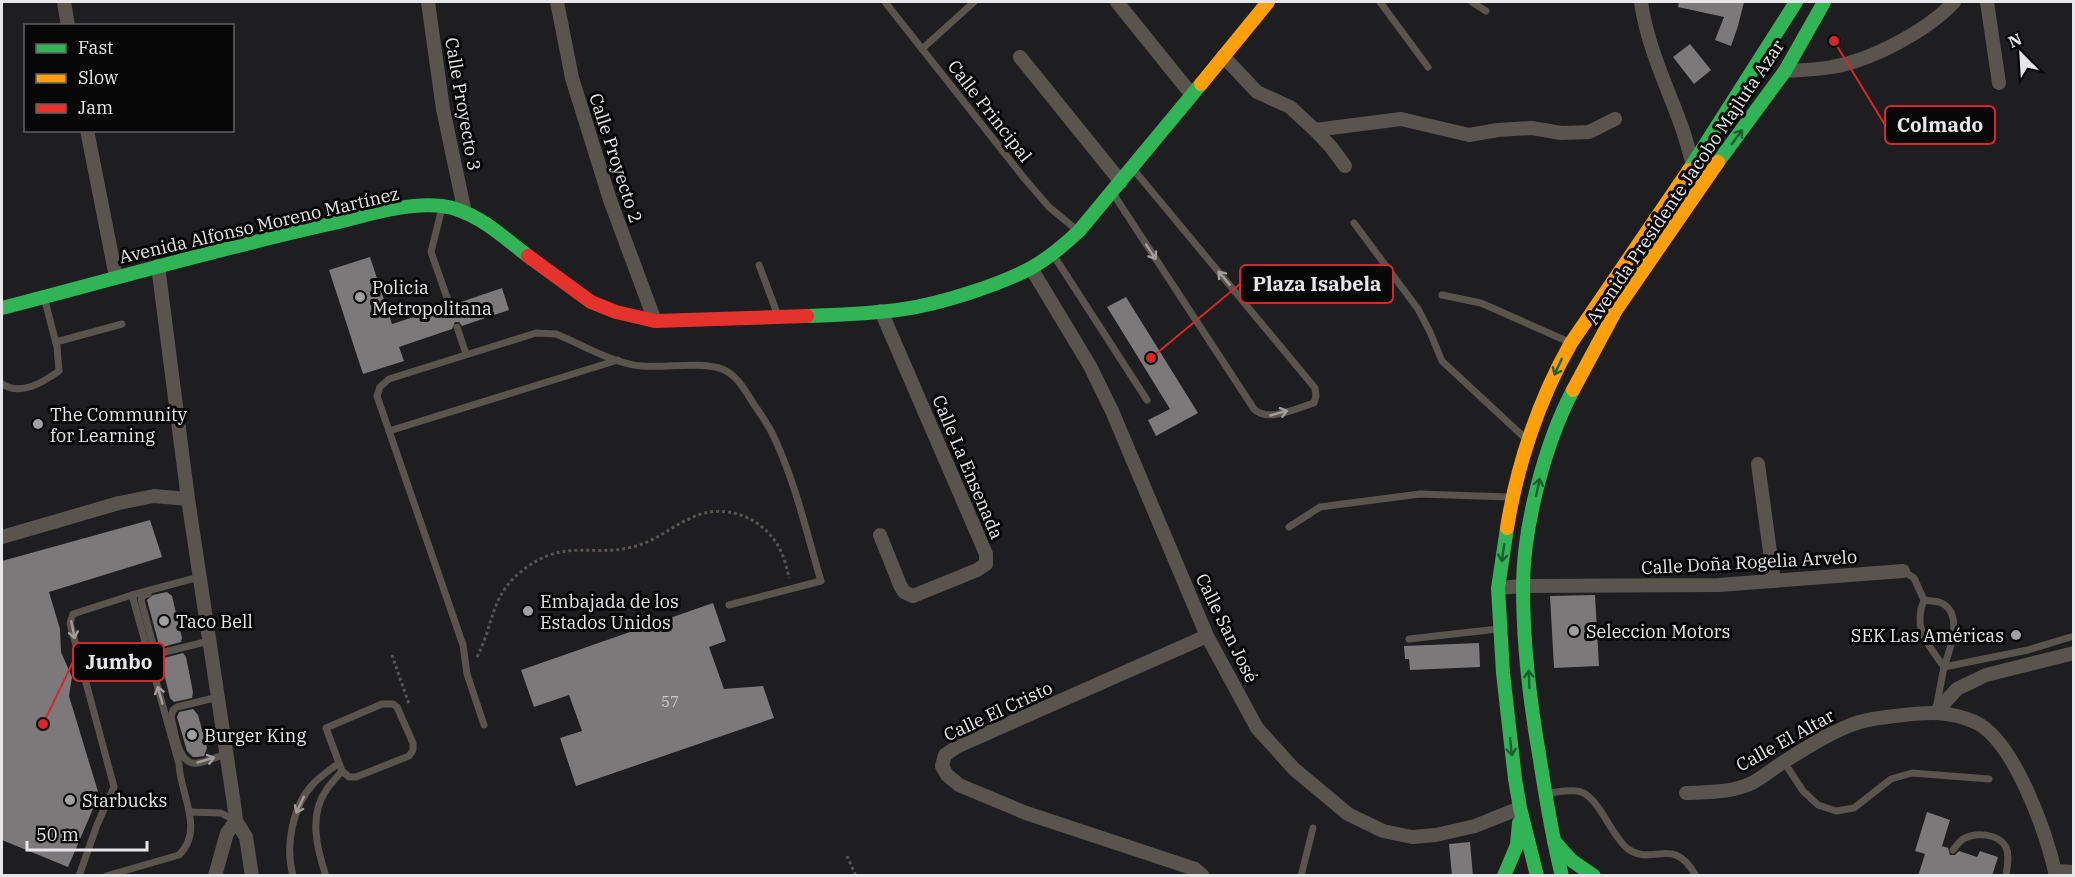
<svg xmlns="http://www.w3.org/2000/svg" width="2075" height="877" font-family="'IBM Plex Serif',serif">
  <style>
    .building { fill: #7b7979 }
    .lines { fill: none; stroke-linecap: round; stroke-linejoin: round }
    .path { stroke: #595552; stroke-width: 3; stroke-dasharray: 3 3; stroke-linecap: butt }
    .lane { stroke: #5a544f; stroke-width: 7 }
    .street { stroke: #5a544f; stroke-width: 14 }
    .fast { stroke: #30b455; stroke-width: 14 }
    .slow { stroke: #ff9f0a; stroke-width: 14 }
    .jam { stroke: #e5322d; stroke-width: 14 }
    .oneway { stroke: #1c5e2e }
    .oneway2 { stroke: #a09d9c }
    .poi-dot { fill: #a1a0a2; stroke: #080708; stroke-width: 2 }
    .labels { text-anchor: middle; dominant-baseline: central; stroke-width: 6; stroke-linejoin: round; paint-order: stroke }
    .number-label { font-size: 15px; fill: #cccbcd }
    .street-label { font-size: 18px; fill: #e7e6e9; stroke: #080708 }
    .poi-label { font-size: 18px; fill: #e7e6e9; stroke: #080708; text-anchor: start }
    .leader { fill: none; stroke: #d62828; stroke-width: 2 }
    .callout-dot { fill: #d62828; stroke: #080708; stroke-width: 2 }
    .callout { fill: #080708; stroke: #d62828; stroke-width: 2 }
    .callout-label { font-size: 20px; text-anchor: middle; font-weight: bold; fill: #e7e6e9 }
  </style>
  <rect width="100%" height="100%" fill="#1e1d1f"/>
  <g class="building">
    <polygon points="1679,2 1744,2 1738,26 1731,46 1715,40 1724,17 1678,7"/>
    <polygon points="1690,44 1711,70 1694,84 1673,57"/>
    <polygon points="370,257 392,324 426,313 425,307 439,302 441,308 445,307 447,311 451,311 455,309 455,304 502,288 509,310 462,326 459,322 455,322 452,329 399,347 404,361 363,374 329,270"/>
    <polygon points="1126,297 1198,413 1156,436 1148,420 1170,409 1107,307"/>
    <polygon points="150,520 162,557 49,592 60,629 61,652 72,677 69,696 99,795 68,867 2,840 2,561"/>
    <polygon points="167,592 172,596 182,638 181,642 162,647 159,645 147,600 153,595"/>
    <polygon points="1595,595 1599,666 1554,668 1550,596"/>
    <polygon points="713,603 726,641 709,647 724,689 763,686 774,718 576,786 560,738 582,731 569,695 534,707 521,670"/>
    <polygon points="1479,643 1480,667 1410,670 1409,659 1405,659 1404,646"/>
    <polygon points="183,653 186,657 193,692 192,698 174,702 170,698 162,665 164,658"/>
    <polygon points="193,709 198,715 207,748 204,756 197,757 193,757 187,751 177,717 179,712"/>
    <polygon points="1927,812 1950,820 1942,846 1948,848 1950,855 1955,855 1959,851 1977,857 1980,851 1998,857 1992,876 1918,876 1925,854 1915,851"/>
    <polygon points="1470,842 1473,876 1452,876 1449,844"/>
  </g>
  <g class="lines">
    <g class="path">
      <polyline points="392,655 409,704"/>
      <path d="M477,657C495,622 490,593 527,567C566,539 593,557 632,547C655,542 672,526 693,517C723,503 760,516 777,544C783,554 787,567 789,578"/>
      <polyline points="847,856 856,876"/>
    </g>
    <g class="lane">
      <polyline points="885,2 1024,178 1049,207 1078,231"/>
      <polyline points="1380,2 1428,67"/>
      <polyline points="1472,2 1486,11"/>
      <polyline points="922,49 974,2"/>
      <path d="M1114,195L1254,409C1268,423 1297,408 1314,403L1316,396L1315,388L1134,170"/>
      <polyline points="442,208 431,252 450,306"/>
      <polyline points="1354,223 1418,309 1430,332 1442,361 1527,440"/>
      <polyline points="1054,256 1147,400"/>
      <polyline points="759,265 777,313"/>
      <polyline points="1442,295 1481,303 1569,342"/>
      <polyline points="457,327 466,354"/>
      <polyline points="56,342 122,324"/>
      <path d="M2,384C21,396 42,383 59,371L57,347L44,297"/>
      <polyline points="389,431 618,360"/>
      <polyline points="1289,527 1320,507 1420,494 1508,497"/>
      <path d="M1903,571L1914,578L1924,600C1912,629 1928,644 1944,667L1936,709"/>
      <polyline points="148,594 144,595 141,599 142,604 154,648 161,653 209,641"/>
      <path d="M1924,600C1929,601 1935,601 1939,602C1965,611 1950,650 1944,667"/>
      <polyline points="1409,639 1498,629"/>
      <polyline points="1944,667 2028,650 2074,636"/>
      <path d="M218,697L177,707L173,710L171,717C175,732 178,767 198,763C207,761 217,757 226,754"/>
      <polygon points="382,704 393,704 397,707 413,743 413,750 409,756 356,777 349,777 342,771 326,728"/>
      <path d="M484,725L467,674L463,645L377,396L380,387L389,379L536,333L556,334C581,344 614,364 641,366C667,368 694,362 719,368C735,372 745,390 753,403C760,413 767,423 772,433C795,480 806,531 821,581L729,605"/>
      <polyline points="1784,762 1803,791 1818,805 1836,811 1854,808 1891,779 1912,773 1989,779"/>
      <path d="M1549,793C1558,792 1568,790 1577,791C1598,793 1610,835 1628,849C1654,867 1673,834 1696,876"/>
      <polyline points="190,812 221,813 236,821"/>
      <path d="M1953,850C1956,846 1959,842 1963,839C1975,832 1998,833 2006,847C2010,856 2007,867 2006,876"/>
      <polyline points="79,876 97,825 114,787 70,623 73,614 132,595 199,577"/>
      <path d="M106,876L179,855C205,830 180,794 179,764L132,595"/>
      <path d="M293,876C285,846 292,806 314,783C321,776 331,769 339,763"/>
      <path d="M326,876C317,849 308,815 327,789C331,783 337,777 342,771"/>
      <polyline points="1301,876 1313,828"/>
    </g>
    <g class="street">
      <polyline points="64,2 68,26"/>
      <polyline points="428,2 443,109 465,213"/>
      <polyline points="557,2 572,78 610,200 655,321"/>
      <polyline points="1117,2 1192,95"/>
      <path d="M1641,2C1647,45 1666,84 1681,125C1686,138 1689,152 1693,165L1695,167"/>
      <polyline points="1987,2 1999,83"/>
      <polyline points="1223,56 1257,92 1290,107 1315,130 1401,119 1469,135 1498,130 1532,128 1561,133 1589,132 1615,119"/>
      <polyline points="1020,57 1121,182"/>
      <path d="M1785,71C1801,70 1817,70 1832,67C1872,60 1927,31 1954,2"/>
      <polyline points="87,130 116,277"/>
      <polyline points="1315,130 1331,147 1345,166"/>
      <polyline points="158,266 188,499 235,811 236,821 246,837 252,876"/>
      <polyline points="1031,268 1090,366 1112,411 1207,636 1257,728 1294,769 1348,814 1383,831 1412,837 1436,835 1475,826 1520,808"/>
      <polyline points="1758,464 1774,581"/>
      <polyline points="880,535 900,585 904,592 913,596 977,570 986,564 986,554 881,311"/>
      <polyline points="2,537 119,503 154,496 188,499"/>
      <polyline points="1498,588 1523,586 1719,585 1903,571"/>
      <polyline points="1936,712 1957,689 1986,675 2074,653"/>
      <path d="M1686,793C1708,792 1731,793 1752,783C1762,778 1770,771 1779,765C1801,751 1822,737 1846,727C1863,719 1885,717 1904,715C1930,712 1949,711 1975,722C2015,741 2047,835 2056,876"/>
      <polyline points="2055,871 2074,872"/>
      <polyline points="215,876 227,833 236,821"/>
      <polyline points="1203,876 1195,869 1026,813 959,785 947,775 942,766 945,755 958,746 1207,636"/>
    </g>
    <g class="fast">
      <polyline points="1718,162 1785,71 1824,2"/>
      <polyline points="1689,170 1796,2"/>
      <path d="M2,308C111,280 220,248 330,224C365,216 405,202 442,206C475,210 503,237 528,256"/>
      <path d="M807,316C839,315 872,314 904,309C940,304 999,285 1031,268C1049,258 1064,245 1079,231L1201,84"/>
      <polyline points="1507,528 1498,588 1503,673 1515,779 1520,808 1537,876"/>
      <polyline points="1554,841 1571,860 1594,876"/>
      <polyline points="1504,876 1517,845 1519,823"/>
      <path d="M1562,876C1552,837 1546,799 1540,760C1530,703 1523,645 1523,587C1523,527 1545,443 1573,390"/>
    </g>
    <g class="slow">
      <polyline points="1201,84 1268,2"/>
      <polyline points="1573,390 1616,310 1718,162"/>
      <path d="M1507,528C1517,465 1539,399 1571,343L1689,170"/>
    </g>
    <polyline class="jam" points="528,256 591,302 616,312 655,321 807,316"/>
  </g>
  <defs><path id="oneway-shaft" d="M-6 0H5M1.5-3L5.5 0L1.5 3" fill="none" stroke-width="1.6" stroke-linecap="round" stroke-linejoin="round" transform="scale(1.5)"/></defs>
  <g class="oneway">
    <use href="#oneway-shaft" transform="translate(1737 137) rotate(-54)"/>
    <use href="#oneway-shaft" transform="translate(1558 367) rotate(115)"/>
    <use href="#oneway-shaft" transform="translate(1538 487) rotate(-78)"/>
    <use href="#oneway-shaft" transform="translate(1503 553) rotate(98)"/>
    <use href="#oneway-shaft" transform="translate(1529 679) rotate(-93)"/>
    <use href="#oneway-shaft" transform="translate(1511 747) rotate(84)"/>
  </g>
  <g class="oneway2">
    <use href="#oneway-shaft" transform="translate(1151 252) rotate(57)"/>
    <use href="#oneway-shaft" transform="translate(1224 278) rotate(-130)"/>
    <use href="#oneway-shaft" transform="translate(1279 413) rotate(-16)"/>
    <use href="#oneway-shaft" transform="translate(73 630) rotate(79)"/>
    <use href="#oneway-shaft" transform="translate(160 695) rotate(-106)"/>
    <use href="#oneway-shaft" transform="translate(206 760) rotate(-16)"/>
    <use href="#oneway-shaft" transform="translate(300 805) rotate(115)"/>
  </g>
  <g class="poi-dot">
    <circle cx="360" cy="297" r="6"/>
    <circle cx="38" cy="424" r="6"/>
    <circle cx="528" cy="611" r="6"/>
    <circle cx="164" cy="621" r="6"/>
    <circle cx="1574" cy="631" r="6"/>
    <circle cx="2016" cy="635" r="6"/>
    <circle cx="192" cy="735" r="6"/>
    <circle cx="70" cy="800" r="6"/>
  </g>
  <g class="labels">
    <g class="number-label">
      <text x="670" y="701">57</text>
    </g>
    <g class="street-label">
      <text transform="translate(463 104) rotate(80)">Calle Proyecto 3</text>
      <text transform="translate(990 111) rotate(52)">Calle Principal</text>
      <text transform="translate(616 158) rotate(72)">Calle Proyecto 2</text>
      <text transform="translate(1685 182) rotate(-56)">Avenida Presidente Jacobo Majluta Azar</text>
      <text transform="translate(259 225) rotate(-13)">Avenida Alfonso Moreno Martínez</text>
      <text transform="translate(968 467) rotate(67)">Calle La Ensenada</text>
      <text transform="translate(1749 562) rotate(-3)">Calle Doña Rogelia Arvelo</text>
      <text transform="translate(1227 628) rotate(64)">Calle San José</text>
      <text transform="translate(998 711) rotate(-25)">Calle El Cristo</text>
      <text transform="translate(1785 740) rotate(-29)">Calle El Altar</text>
    </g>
    <g class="poi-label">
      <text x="372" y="287">Policia<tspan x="372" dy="21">Metropolitana</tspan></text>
      <text x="50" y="414">The Community<tspan x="50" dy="21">for Learning</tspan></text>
      <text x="540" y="601">Embajada de los<tspan x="540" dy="21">Estados Unidos</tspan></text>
      <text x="176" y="621">Taco Bell</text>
      <text x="1586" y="631">Seleccion Motors</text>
      <text x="2004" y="635" text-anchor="end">SEK Las Américas</text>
      <text x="204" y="735">Burger King</text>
      <text x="82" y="800">Starbucks</text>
    </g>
  </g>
  <path class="leader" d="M1834 41L1885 125M1151 358L1240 284M43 724L73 662"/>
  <g class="callout-dot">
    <circle cx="1834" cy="41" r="6"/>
    <circle cx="1151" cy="358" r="6"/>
    <circle cx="43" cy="724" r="6"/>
  </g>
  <g class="callout">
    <rect x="1885" y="106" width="110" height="38" rx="6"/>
    <rect x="1240" y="265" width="153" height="38" rx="6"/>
    <rect x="73" y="643" width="91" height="38" rx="6"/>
  </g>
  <g class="callout-label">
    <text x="1940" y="132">Colmado</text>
    <text x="1317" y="291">Plaza Isabela</text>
    <text x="119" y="669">Jumbo</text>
  </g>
  <rect width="2075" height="877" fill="none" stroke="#e7e6e9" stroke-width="6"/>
  <rect x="24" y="24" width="210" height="108" fill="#080708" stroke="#616062" stroke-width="1.5"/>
  <rect x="36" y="44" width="30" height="9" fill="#30b455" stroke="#616062" stroke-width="1.5"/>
  <text x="78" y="54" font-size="18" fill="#e7e6e9">Fast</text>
  <rect x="36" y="74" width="30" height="9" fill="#ff9f0a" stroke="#616062" stroke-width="1.5"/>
  <text x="78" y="84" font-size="18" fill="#e7e6e9">Slow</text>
  <rect x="36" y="104" width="30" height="9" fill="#e5322d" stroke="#616062" stroke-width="1.5"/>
  <text x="78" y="114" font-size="18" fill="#e7e6e9">Jam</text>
  <g transform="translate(2021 54) rotate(336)" stroke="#080708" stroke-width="4.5" paint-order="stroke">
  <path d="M0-4.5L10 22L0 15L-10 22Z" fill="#e7e6e9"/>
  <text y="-9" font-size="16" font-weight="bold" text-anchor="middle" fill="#e7e6e9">N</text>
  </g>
  <path d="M27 841v9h120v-9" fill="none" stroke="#e7e6e9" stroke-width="3"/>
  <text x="36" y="841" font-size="18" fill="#e7e6e9" stroke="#080708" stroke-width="4.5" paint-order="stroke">50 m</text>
</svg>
